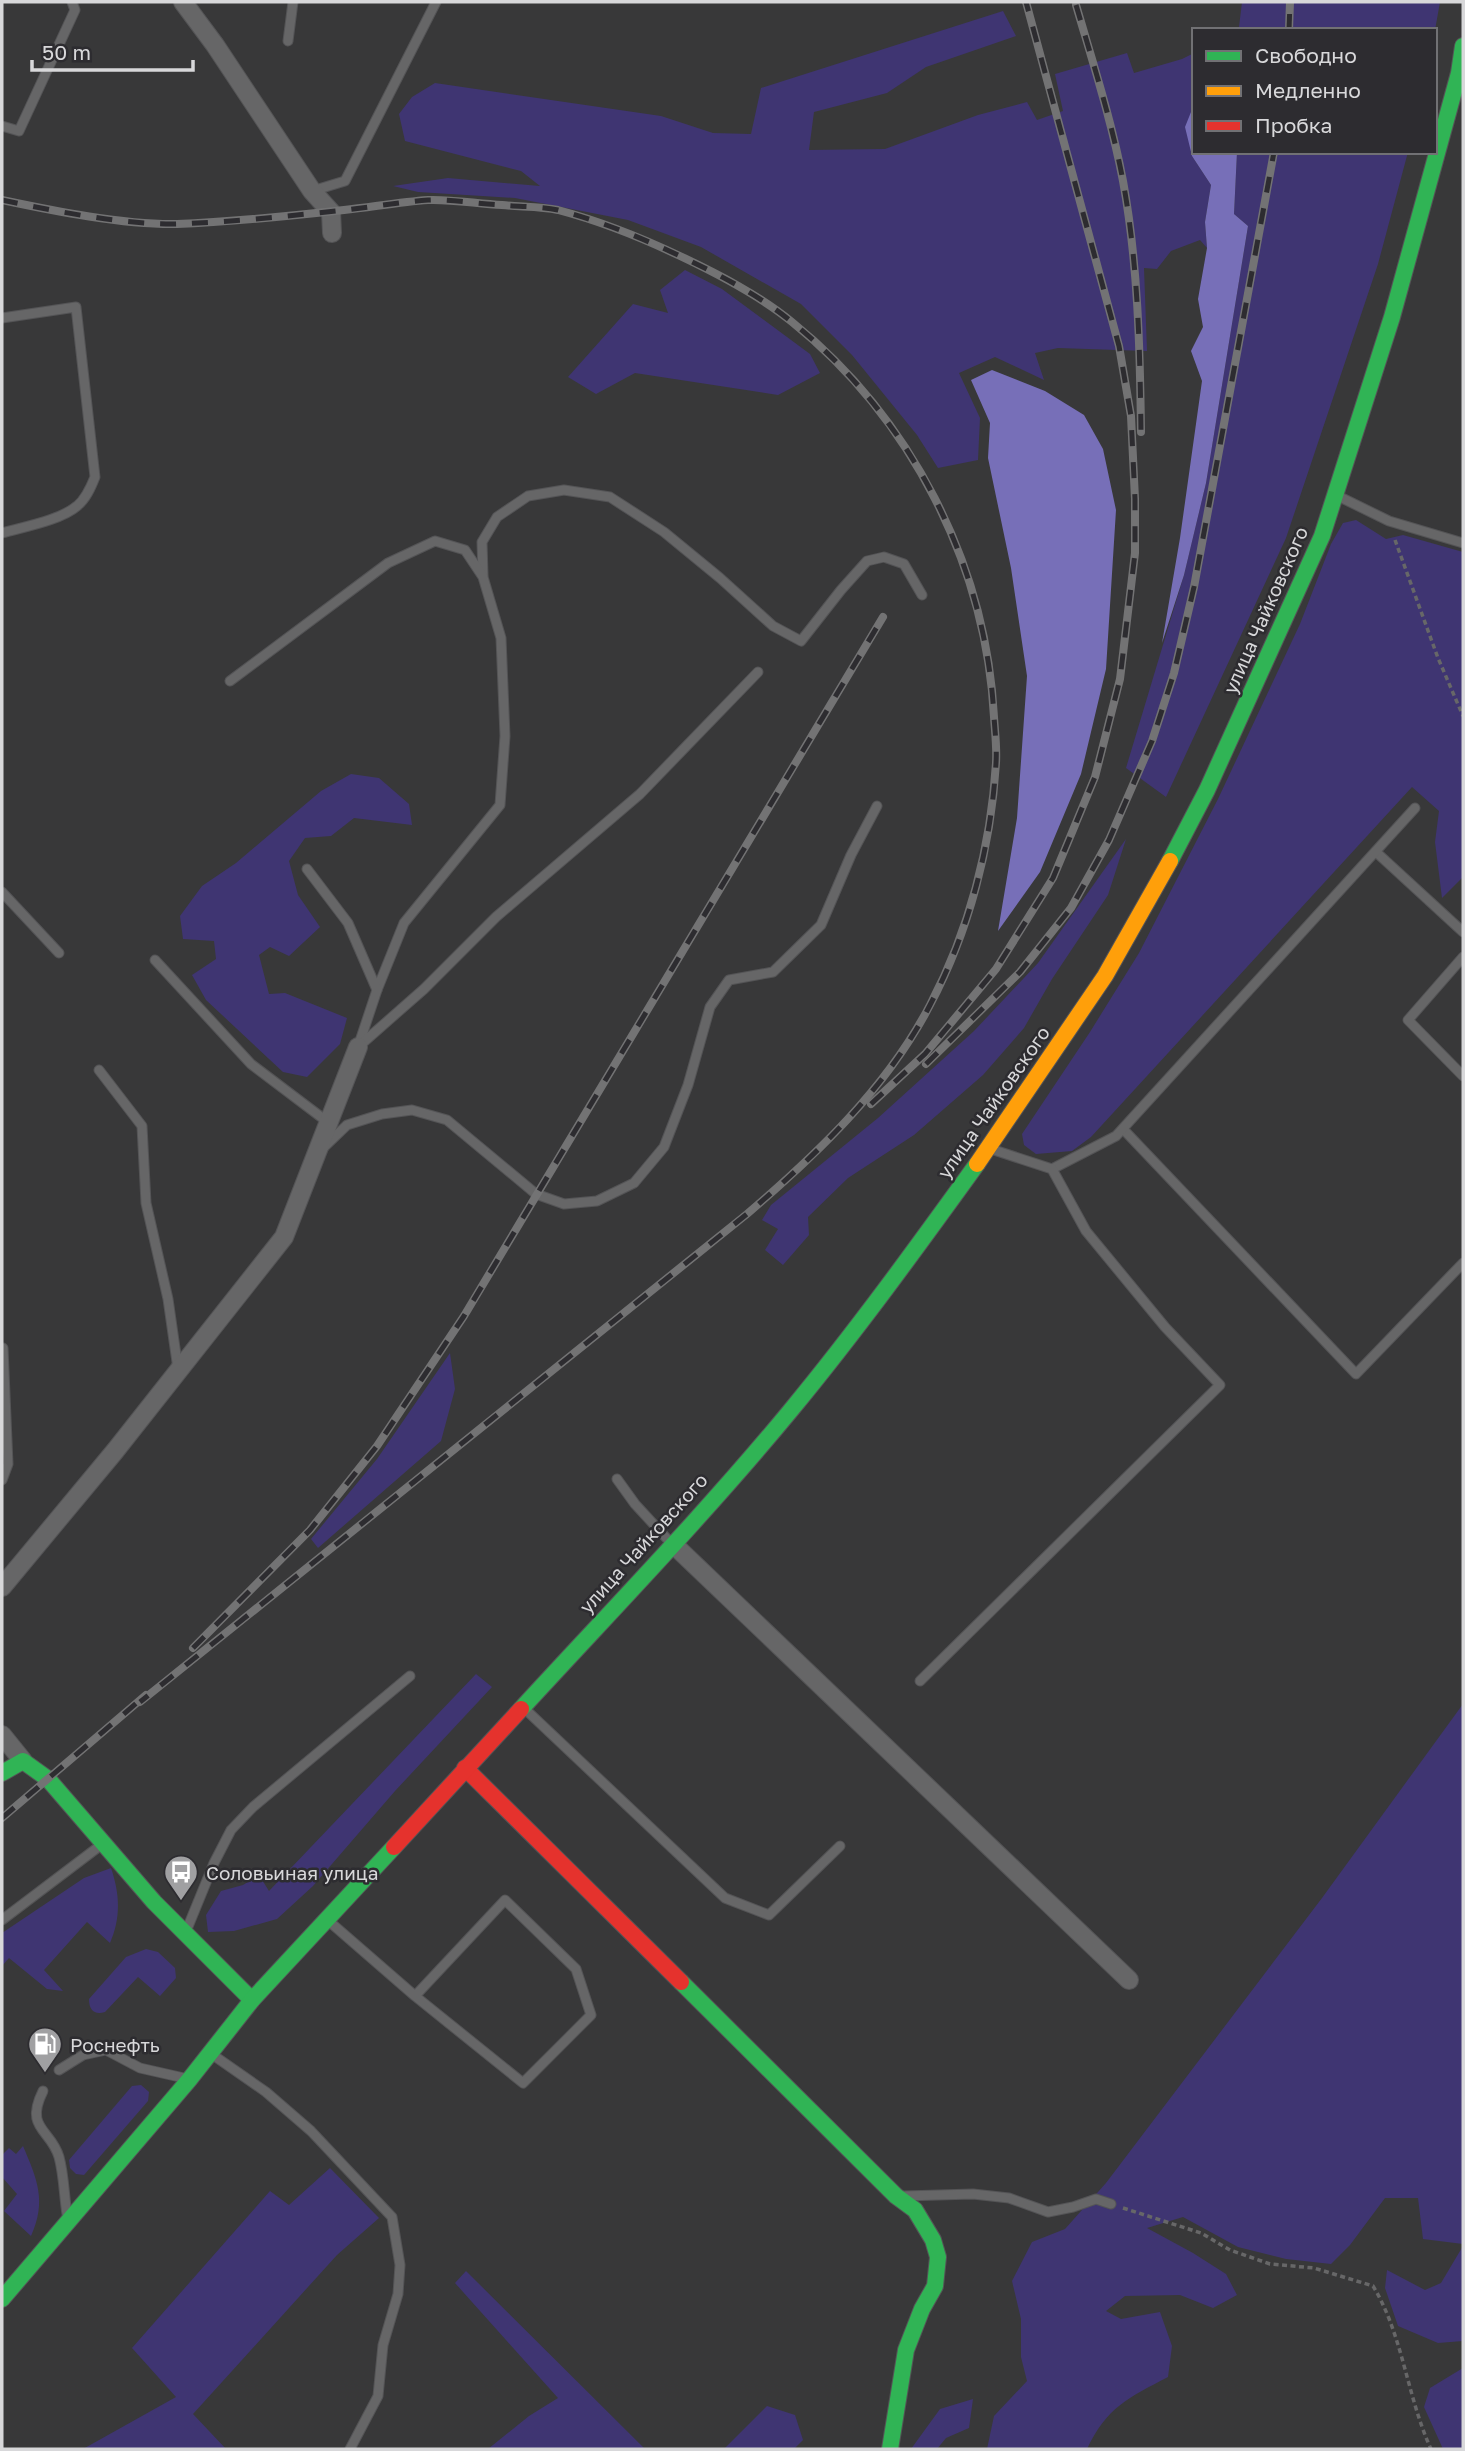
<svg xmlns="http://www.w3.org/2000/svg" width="1465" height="2451" font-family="'Golos Text',sans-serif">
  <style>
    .green { fill: #3f3572 }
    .water { fill: #776fb8 }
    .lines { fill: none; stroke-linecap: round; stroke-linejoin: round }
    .lane-casing { stroke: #545456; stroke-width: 11 }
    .street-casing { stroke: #545456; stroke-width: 20 }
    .fast-casing { stroke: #545456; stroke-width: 18 }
    .slow-casing { stroke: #545456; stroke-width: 18 }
    .jam-casing { stroke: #545456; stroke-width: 18 }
    .path { stroke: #676768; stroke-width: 3.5; stroke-dasharray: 5 3.5; stroke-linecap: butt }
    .lane { stroke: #666667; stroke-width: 9 }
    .street { stroke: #666667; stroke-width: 18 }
    .fast { stroke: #30b455; stroke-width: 16 }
    .slow { stroke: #ff9f0a; stroke-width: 16 }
    .jam { stroke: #e5322d; stroke-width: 16 }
    .rail-casing { stroke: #737374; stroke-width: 8 }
    .rail { stroke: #2d2c30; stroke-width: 5; stroke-dasharray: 16; stroke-linecap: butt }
    .labels { text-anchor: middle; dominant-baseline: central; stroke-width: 5; stroke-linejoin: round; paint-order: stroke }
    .street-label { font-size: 19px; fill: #d8d8da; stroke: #2d2c30 }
    .poi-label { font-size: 19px; fill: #d8d8da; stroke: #2d2c30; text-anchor: start }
  </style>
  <rect width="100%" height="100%" fill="#383839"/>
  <g class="green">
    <polygon points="1242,2 1440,2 1435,30 1234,30 1239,27"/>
    <polygon points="1003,11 1016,36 926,67 887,93 814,112 809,150 885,149 978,115 1027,102 1037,120 1063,111 1055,74 1127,53 1134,73 1182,59 1194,53 1192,156 1211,185 1205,222 1207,248 1200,240 1171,251 1157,269 1144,268 1147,351 1058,348 1035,353 1044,380 995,357 959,373 980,418 978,460 938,468 917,435 852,355 801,304 701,247 628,220 515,198 418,192 393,186 448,178 540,186 521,171 405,141 399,114 412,97 435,83 661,116 713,133 751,134 761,88"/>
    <polygon points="1237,152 1408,152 1378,264 1286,538 1166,797 1126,768 1184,575 1206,483 1248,226 1234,214"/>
    <polygon points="685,270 722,289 810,354 820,373 778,395 635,373 596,394 568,377 633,304 668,313 660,290"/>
    <polygon points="1356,520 1386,539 1403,535 1463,552 1463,877 1442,898 1435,842 1439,811 1412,787 1091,1137 1072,1151 1036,1154 1024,1145 1022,1134 1090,1032 1139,953 1218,799 1300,624 1331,544 1343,523"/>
    <polygon points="351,774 379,778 409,804 412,825 354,818 331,836 305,838 289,861 298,895 320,927 289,956 270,947 259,955 269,994 285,993 347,1018 340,1044 307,1077 283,1072 206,1000 192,975 216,959 214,941 183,939 180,916 202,886 236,863 321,791"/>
    <polygon points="1126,839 1108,895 1052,979 1024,1028 983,1075 914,1135 848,1178 808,1217 809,1235 783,1265 765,1250 778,1229 762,1220 771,1205 878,1118 974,1031 1038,963"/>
    <polygon points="450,1353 455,1389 441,1441 318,1548 311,1539 377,1459"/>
    <polygon points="476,1674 492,1687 395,1791 313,1886 277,1919 234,1931 208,1932 206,1915 221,1891 243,1885 259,1875 269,1891"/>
    <path d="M1463,1704V2244L1423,2239L1418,2198H1385L1350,2245L1331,2264L1286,2259L1238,2247L1183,2217L1147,2228L1193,2253L1226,2274L1237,2295L1213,2308L1180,2295L1125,2296L1106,2311L1121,2319L1160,2312L1172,2346L1168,2377C1128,2398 1107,2407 1087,2449H987L994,2416L1027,2381L1021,2357V2319L1012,2281L1032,2242L1065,2229L1106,2183L1322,1898Z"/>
    <path d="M111,1868C120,1894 121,1918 110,1943L87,1922L44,1970L63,1991L47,1989L9,1958L2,1966V1933L84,1878Z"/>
    <path d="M146,1949L158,1952L175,1968L176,1978L160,1996L138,1977L105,2012C95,2015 89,2011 89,1999L126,1957Z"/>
    <polygon points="141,2085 149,2092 148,2101 84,2175 76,2174 70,2168 69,2160 132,2086"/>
    <path d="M23,2146C37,2179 47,2201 31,2236L4,2211L17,2194L2,2177V2155L9,2148L16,2154Z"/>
    <polygon points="330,2168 379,2218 337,2255 193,2414 226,2449 83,2449 176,2397 132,2348 270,2191 289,2205"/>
    <polygon points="1463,2246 1463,2341 1438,2343 1398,2326 1385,2288 1387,2270 1425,2290 1441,2283"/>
    <polygon points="466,2271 645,2449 488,2449 529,2416 558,2398 455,2283"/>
    <polygon points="1463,2368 1463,2449 1443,2449 1424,2407 1430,2388"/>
    <polygon points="973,2399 969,2428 946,2438 937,2449 911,2449 940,2409"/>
    <polygon points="767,2406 795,2415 803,2440 794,2449 724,2449"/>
  </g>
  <g class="water">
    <polygon points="1193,107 1194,152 1237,152 1234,214 1248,226 1206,483 1184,575 1162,643 1180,538 1202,381 1191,351 1203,327 1198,299 1207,248 1205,222 1211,185 1192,156 1185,127"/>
    <polygon points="992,370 1045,391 1084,415 1103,449 1116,510 1106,669 1081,774 1040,872 998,931 1017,818 1027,676 1011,568 988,458 990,423 971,380"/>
  </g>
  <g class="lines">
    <g class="lane-casing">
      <g id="lane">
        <polyline points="288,41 293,2"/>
        <polyline points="2,126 19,131 75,10 72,2"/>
        <polyline points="312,191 345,181 436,2"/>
        <path d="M2,318L76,307L95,477C91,487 86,499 77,506C61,520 23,527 2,533"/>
        <polyline points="1340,497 1389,521 1463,543"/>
        <polyline points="483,575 482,542 497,517 528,496 564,490 610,497 664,532 720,578 773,626 801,641 841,590 867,561 884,557 904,564 922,595"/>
        <polyline points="230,681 388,563 435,541 465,550 483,577 501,638 505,736 500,805 404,923 377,990"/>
        <polyline points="1376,852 1463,932"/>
        <polyline points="307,869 348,923 377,990 359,1044"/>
        <polyline points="2,892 59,953"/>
        <polyline points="1463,957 1408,1020 1463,1076"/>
        <polyline points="155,960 251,1064 329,1123"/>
        <polyline points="358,1047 424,989 496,917 640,794 758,672"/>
        <polyline points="99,1070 142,1126 146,1203 168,1299 178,1369"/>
        <polyline points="1123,1129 1356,1374 1463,1263"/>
        <polyline points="323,1148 347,1125 382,1114 412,1110 447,1120 536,1194 564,1204 597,1201 634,1183 664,1147 688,1085 710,1007 729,980 773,972 821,925 851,855 877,806"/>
        <polyline points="1052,1169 1116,1136 1415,808"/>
        <polyline points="617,1479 635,1504 670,1542"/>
        <polyline points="2,1480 8,1464 3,1348"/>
        <polyline points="920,1681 1220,1385 1165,1327 1086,1231 1052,1169 994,1150"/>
        <polyline points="525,1709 725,1898 769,1915 840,1846"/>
        <polyline points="2,1920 101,1845"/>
        <polyline points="331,1923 415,1996 523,2083 591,2015 576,1969 505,1900 415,1996"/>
        <polyline points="187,1929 214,1863 231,1830 253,1807 410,1676"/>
        <polyline points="213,2055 266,2092 311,2131 392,2217 400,2265 398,2294 383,2345 378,2396 350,2449"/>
        <polyline points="59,2070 83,2055 106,2050 140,2068 184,2078"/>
        <path d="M43,2091C24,2129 51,2129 59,2157C64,2175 64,2195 67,2214"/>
        <polyline points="904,2196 973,2194 1009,2198 1048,2212 1073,2207 1096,2199 1111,2204"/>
      </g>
    </g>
    <g class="street-casing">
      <g id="street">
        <polyline points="183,2 215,45 312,191 331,212 332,233"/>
        <polyline points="673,1544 1129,1980"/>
        <polyline points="2,1587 115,1451 284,1237 358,1047"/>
        <polyline points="2,1735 23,1761"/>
      </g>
    </g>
    <g class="fast-casing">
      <g id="fast">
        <polyline points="1170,861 1207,790 1322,536 1392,317 1459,73 1463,46"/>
        <path d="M521,1709C612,1610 706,1513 791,1410C857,1330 917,1247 977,1164"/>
        <polyline points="2,1773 23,1761 48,1779 154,1902 252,2000"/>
        <polyline points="681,1982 896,2196 915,2210 933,2240 938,2257 935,2286 922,2309 906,2350 890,2449"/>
        <polyline points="2,2299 189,2080 252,2000 394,1847"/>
      </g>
    </g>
    <g class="slow-casing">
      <polyline id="slow" points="977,1164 1105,976 1170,861"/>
    </g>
    <g class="jam-casing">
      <g id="jam">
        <polyline points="465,1768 681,1982"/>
        <polyline points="394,1847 521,1709"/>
      </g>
    </g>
    <g class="path">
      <polyline points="1395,540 1438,658 1463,716"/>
      <path d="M1123,2208L1201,2233L1230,2250L1270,2264L1314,2268L1373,2286C1403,2335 1407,2397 1431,2449"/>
    </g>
    <use href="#lane" class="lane"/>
    <use href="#street" class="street"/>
    <use href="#fast" class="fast"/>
    <use href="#slow" class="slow"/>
    <use href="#jam" class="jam"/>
    <g class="rail-casing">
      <g id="rail">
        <path d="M1076,5C1093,63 1112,122 1123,181C1138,263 1140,349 1141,432"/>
        <polyline points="1289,30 1290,2"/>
        <path d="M2,200C54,211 124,225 177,224C232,222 290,216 344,210C372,207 400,202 428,200C452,199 478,204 502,205C520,207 540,206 558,210C600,221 640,237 680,256C718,274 759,295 792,322C911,418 986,564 994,717C995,732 997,748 996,763C991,847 969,931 930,1005C887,1088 817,1154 747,1214L140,1702"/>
        <polyline points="926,1064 1020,972 1071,908 1109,840 1152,741 1174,673 1194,587 1274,152"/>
        <polyline points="871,1104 925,1054 996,969 1053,878 1095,777 1120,679 1135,553 1135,499 1131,416 1119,346 1026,2"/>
        <polyline points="193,1648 310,1530 377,1446 464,1316 883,617"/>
        <polyline points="2,1818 146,1695"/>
      </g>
    </g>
    <use href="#rail" class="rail"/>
  </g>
  <defs>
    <g id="bus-pin" transform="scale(1.75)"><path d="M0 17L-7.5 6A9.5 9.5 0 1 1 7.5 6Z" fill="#a0a0a2" stroke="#2d2c30"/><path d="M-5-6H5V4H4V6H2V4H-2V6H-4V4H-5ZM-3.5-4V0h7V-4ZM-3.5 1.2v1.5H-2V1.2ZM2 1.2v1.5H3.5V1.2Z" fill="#fff"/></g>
    <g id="fuel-pin" transform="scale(1.75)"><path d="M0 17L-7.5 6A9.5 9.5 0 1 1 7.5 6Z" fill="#a0a0a2" stroke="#2d2c30"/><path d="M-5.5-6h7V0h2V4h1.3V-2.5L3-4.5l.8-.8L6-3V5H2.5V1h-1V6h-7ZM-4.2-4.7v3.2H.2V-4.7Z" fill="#fff"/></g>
  </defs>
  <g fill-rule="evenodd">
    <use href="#bus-pin" x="181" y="1872"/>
    <use href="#fuel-pin" x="45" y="2044"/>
  </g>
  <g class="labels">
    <g class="street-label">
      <text transform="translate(1265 610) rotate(-66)">улица Чайковского</text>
      <text transform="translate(993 1102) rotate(-55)">улица Чайковского</text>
      <text transform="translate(643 1543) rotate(-48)">улица Чайковского</text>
    </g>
    <g class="poi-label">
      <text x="206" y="1872">Соловьиная улица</text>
      <text x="70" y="2044">Роснефть</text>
    </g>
  </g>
  <rect width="1465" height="2451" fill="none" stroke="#d8d8da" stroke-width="7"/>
  <rect x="1192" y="28" width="245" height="126" fill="#2d2c30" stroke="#717174" stroke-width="2"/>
  <rect x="1206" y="51" width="35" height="10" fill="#30b455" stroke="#717174" stroke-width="2"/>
  <text x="1255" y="63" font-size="21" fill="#d8d8da">Свободно</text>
  <rect x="1206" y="86" width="35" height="10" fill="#ff9f0a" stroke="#717174" stroke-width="2"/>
  <text x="1255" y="98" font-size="21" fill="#d8d8da">Медленно</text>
  <rect x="1206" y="121" width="35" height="10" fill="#e5322d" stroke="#717174" stroke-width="2"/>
  <text x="1255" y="133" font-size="21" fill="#d8d8da">Пробка</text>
  <path d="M32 60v10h161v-10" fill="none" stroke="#d8d8da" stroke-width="3.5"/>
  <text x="42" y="60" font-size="21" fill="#d8d8da" stroke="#2d2c30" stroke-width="5" paint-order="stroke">50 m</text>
</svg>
